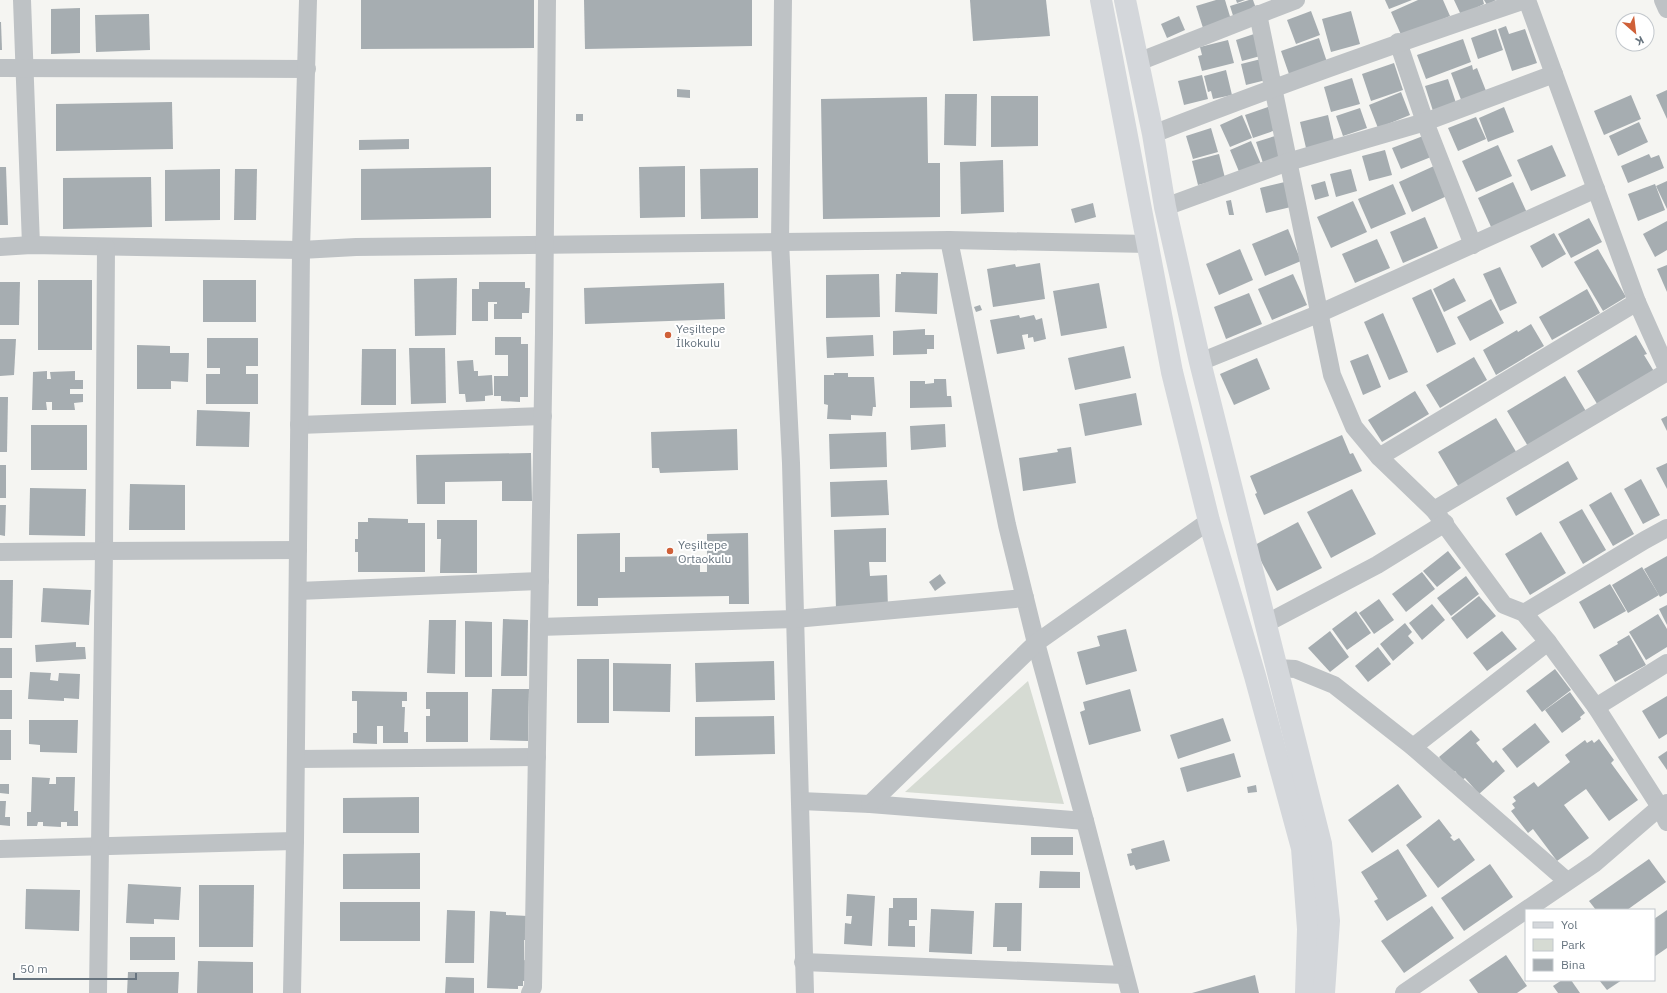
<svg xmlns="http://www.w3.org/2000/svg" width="1667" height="993" font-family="'IBM Plex Sans',sans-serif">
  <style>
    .green { fill: #d6dbd3 }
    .building { fill: #a6adb1 }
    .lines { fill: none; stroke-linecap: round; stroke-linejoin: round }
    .street { stroke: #bec2c5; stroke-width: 18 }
    .secondary { stroke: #d4d7db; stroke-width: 22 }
    .poi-dot { fill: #cf6038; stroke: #fff; stroke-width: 1.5 }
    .labels { text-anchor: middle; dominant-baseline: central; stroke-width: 4; stroke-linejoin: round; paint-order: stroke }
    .poi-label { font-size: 12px; fill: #67747f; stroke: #fff; text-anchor: start }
  </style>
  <rect width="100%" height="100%" fill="#f5f5f2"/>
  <polygon class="green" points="1028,681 1064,804 905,792"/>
  <g class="building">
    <polygon points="361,0 534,0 534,48 361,49"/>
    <polygon points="584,0 752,0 752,46 585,49"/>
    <polygon points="970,0 1046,0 1050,36 973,41"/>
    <polygon points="1216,0 1225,0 1232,23 1204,31 1196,6"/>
    <polygon points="1236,0 1245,0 1237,3"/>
    <polygon points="1249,0 1253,0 1258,14 1235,22 1230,6"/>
    <polygon points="1385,0 1412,0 1389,9"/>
    <polygon points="1418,0 1443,0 1450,16 1402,37 1391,12"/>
    <polygon points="1454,0 1483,0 1484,4 1461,15"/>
    <polygon points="1484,0 1496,0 1487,5"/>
    <polygon points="80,8 80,53 51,54 51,9"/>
    <polygon points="1311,11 1320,35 1296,44 1287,20"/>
    <polygon points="1351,11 1360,44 1331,52 1322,19"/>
    <polygon points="149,14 150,50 96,52 95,15"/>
    <polygon points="1179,16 1185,30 1167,38 1161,24"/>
    <polygon points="0,22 1,22 2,50 0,50"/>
    <polygon points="1506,26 1509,34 1525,29 1537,63 1512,71 1498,29"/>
    <polygon points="1496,29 1503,50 1478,59 1471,38"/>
    <polygon points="1257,33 1264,55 1242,61 1236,40"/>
    <polygon points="1319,38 1327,62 1289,74 1281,51"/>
    <polygon points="1463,39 1471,62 1426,79 1417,55"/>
    <polygon points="1228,40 1234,63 1202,71 1198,56 1202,55 1200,47"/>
    <polygon points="1265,58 1270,79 1246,85 1241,64"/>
    <polygon points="1394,63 1403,90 1371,101 1362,74"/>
    <polygon points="1472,65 1473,70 1477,68 1488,96 1463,105 1451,73"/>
    <polygon points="1226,70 1232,95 1213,99 1211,91 1208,92 1204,76"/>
    <polygon points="1202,75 1208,99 1184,105 1178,81"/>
    <polygon points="1352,78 1360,104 1331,112 1324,87"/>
    <polygon points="1448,79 1457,106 1434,114 1425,86"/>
    <polygon points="677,89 690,90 690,98 677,97"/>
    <polygon points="1667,90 1667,119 1656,95"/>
    <polygon points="1401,92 1410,115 1378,128 1369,105"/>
    <polygon points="945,94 977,94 976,146 944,145"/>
    <polygon points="1631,95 1641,119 1604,135 1594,111"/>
    <polygon points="991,96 1038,96 1038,146 991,147"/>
    <polygon points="927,97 928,163 940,163 940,217 823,219 821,99"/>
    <polygon points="172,102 173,149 56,151 56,104"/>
    <polygon points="1268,107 1276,130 1253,138 1245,115"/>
    <polygon points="1504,107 1514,132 1488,142 1479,118"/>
    <polygon points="1360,108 1367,128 1343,136 1336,116"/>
    <rect x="576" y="114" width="7" height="7"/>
    <polygon points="1242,115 1252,138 1230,147 1220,125"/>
    <polygon points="1328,115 1334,141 1306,148 1300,122"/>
    <polygon points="1476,117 1486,139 1458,151 1448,128"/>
    <polygon points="1639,122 1648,142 1618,156 1609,136"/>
    <polygon points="1211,128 1218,152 1193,159 1186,136"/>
    <polygon points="1275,136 1282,157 1263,163 1256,142"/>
    <polygon points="1423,136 1431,157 1401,169 1392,148"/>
    <polygon points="409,139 409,149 359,150 359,140"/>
    <polygon points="1251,141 1261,164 1240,174 1230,150"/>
    <polygon points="1498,145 1512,176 1476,192 1462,161"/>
    <polygon points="1552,145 1566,176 1531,191 1517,160"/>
    <polygon points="1385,150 1392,175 1369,181 1362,156"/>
    <polygon points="1219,154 1225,178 1198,185 1192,161"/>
    <polygon points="1649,154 1651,158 1659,155 1664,168 1628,183 1621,166"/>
    <polygon points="1003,160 1004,212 961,214 960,162"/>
    <polygon points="685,166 685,217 640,218 639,167"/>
    <polygon points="1434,166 1447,196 1412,212 1399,182"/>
    <polygon points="0,167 6,167 8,225 0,225"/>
    <polygon points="491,167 491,218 361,220 361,169"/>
    <polygon points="758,168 758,218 701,219 700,169"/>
    <polygon points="220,169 220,220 165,221 165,170"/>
    <polygon points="235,169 257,169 256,220 234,220"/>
    <polygon points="1351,169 1357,191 1336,197 1330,174"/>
    <polygon points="151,177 152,227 63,229 63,178"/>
    <polygon points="1289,181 1295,206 1266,213 1260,188"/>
    <polygon points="1325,181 1329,196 1315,200 1311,185"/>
    <polygon points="1667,181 1667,209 1656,186"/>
    <polygon points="1513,182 1527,213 1492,229 1478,198"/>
    <polygon points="1393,184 1406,214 1371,229 1358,199"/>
    <polygon points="1655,184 1665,210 1638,221 1628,194"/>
    <polygon points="1231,200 1234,215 1229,215 1226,201"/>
    <polygon points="1353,201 1367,232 1331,248 1317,217"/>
    <polygon points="1093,203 1096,217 1075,223 1071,209"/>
    <polygon points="1425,217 1438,248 1403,263 1390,232"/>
    <polygon points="1589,218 1602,242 1571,258 1558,234"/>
    <polygon points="1667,221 1667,250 1655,257 1643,234"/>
    <polygon points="1288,229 1301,261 1265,276 1252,244"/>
    <polygon points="1554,233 1566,254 1542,268 1530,246"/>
    <polygon points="1377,239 1390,268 1355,283 1342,254"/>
    <polygon points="1240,249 1253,280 1219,295 1206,264"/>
    <polygon points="1598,249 1626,297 1603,311 1574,262"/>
    <polygon points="1040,263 1045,299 993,307 987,269 1015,264 1016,267"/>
    <polygon points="1667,265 1667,292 1657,269"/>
    <polygon points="1500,267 1517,303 1500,311 1483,274"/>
    <polygon points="901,272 938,273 937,314 895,312 896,274 901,274"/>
    <polygon points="879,274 880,317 826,318 826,275"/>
    <polygon points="1293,274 1307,305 1272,320 1258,289"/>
    <polygon points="457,278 456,335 415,336 414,279"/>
    <polygon points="1454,278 1466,301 1444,312 1433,289"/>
    <rect x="38" y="280" width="54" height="70"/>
    <rect x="203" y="280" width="53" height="42"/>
    <polygon points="0,282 20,282 19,325 0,325"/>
    <polygon points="479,282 525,282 525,288 530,288 529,313 522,313 522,319 494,319 494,304 497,304 497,302 488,302 488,321 472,321 472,289 479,289"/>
    <polygon points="724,283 725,319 585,324 584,288"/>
    <polygon points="1099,283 1107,328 1061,336 1053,291"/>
    <polygon points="1431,289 1456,344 1437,353 1412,298"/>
    <polygon points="1587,289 1600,313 1552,340 1539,317"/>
    <polygon points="1249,293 1262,324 1226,339 1214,307"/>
    <polygon points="1491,299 1504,323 1470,341 1457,317"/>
    <polygon points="980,305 982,310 976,312 974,307"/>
    <polygon points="1383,313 1408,372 1389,380 1364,322"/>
    <polygon points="1019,315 1020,318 1034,315 1036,320 1042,318 1046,339 1034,342 1033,337 1028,338 1028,334 1022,335 1025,349 997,354 990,320"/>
    <polygon points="1531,324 1544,346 1496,375 1483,350 1517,330 1518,332"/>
    <polygon points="925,329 925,335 934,335 934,349 927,349 927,354 893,355 893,331"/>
    <polygon points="873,335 874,356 827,358 826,337"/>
    <polygon points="1636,335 1647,354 1644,355 1655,373 1599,407 1577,371"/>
    <polygon points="495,337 521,337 521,344 528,344 528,397 520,397 520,402 501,401 501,396 494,396 494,376 508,376 508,355 495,355"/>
    <polygon points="207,338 258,338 258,366 246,366 246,374 258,374 258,404 206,404 206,374 220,374 220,368 207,368"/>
    <polygon points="0,339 16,339 14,375 0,376"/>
    <polygon points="137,345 170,346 170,353 189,353 188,382 171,381 171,389 137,389"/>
    <polygon points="1124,346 1131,378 1075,390 1068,358"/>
    <polygon points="409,348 445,348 446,403 411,404"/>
    <polygon points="362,349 396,349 396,405 361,405"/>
    <polygon points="1368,354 1381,387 1363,395 1350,361"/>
    <polygon points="1474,357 1487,380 1440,408 1426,385"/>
    <polygon points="1257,358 1270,389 1234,405 1220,374"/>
    <polygon points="473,360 474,371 478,371 478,376 492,375 493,395 485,396 485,401 466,402 465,394 459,394 457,361"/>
    <polygon points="47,371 47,379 51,379 50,372 75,371 75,380 83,380 83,389 70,389 70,394 83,394 83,402 74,403 75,410 52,410 52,402 46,402 47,410 32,410 33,372"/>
    <polygon points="834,373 848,373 848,377 874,377 876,407 873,407 872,416 851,415 851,420 827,419 828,405 824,404 824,375 834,375"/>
    <polygon points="1565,376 1587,413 1529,448 1507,411"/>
    <polygon points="934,379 946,379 947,396 951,396 952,407 910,408 910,381 925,381 925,384 934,383"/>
    <polygon points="1415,391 1429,414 1382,442 1368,420"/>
    <polygon points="1136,393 1142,425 1085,436 1079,404"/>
    <polygon points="0,397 8,397 7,452 0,452"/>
    <polygon points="197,410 250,412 249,447 196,446"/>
    <polygon points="1667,416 1667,431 1661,419"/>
    <polygon points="1496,418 1518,455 1460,489 1438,452"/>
    <polygon points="945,424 946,447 911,450 910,426"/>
    <rect x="31" y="425" width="56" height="45"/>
    <polygon points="737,429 738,470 660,473 659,468 652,468 651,432"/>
    <polygon points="886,432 887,467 830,469 829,434"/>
    <polygon points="1342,435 1350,454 1353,453 1362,471 1264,515 1255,494 1257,493 1250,476"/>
    <polygon points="1071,447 1076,483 1023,491 1019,458 1058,452 1057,449"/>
    <polygon points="531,453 532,501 502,501 502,481 445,482 445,504 417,504 416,455"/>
    <polygon points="1568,461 1578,479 1516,516 1506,498"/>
    <polygon points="1667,463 1667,489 1656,468"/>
    <rect x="0" y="465" width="6" height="33"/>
    <polygon points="1641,479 1660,515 1643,524 1624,489"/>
    <polygon points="887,480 889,515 831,517 830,482"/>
    <polygon points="130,484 185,485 185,530 129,530"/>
    <polygon points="30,488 86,489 85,536 29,535"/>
    <polygon points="1352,489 1376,534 1331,558 1307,512"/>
    <polygon points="1611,492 1634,534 1613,546 1589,505"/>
    <polygon points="0,505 6,505 5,536 0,535"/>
    <polygon points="1582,509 1606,550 1583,564 1559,522"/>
    <polygon points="368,518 408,519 408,523 425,523 425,572 358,572 358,552 355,552 355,539 358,539 358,522 368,522"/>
    <polygon points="437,520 477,520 477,573 440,573 441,539 437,539"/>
    <polygon points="1298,522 1322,568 1277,591 1253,546"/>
    <polygon points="886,528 886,562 869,562 870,576 887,575 888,609 836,610 834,530"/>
    <polygon points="1541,532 1566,573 1530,595 1505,554"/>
    <polygon points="620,533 620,572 625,572 625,557 700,556 700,572 707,572 707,534 748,533 749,604 729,604 729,596 598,598 598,606 577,606 577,534"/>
    <polygon points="1448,551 1461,568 1437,587 1423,571"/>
    <polygon points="1667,556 1667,593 1660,597 1644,569"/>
    <polygon points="1642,567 1659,595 1628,613 1612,585"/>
    <polygon points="1422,572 1435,589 1406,612 1392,594"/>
    <polygon points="940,574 946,583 935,591 929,582"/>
    <polygon points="1466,576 1479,594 1451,616 1437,598"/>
    <polygon points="0,580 13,580 12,638 0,638"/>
    <polygon points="1610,584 1626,611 1594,629 1579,602"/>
    <polygon points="43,588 91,590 89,625 41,622"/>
    <polygon points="1479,596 1496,616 1467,639 1451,618"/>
    <polygon points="1379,599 1394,620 1374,634 1359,613"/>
    <polygon points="1432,604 1445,620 1422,640 1409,623"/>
    <polygon points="1667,605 1667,625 1659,609"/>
    <polygon points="1356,611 1371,633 1347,650 1332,629"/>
    <polygon points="1658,614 1667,629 1667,647 1646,660 1629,632"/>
    <polygon points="503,619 528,620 527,676 501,676"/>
    <polygon points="429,620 456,620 455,674 427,673"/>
    <polygon points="465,621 492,622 492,677 465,677"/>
    <polygon points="1405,623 1412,632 1408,636 1414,643 1393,661 1380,644"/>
    <polygon points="1126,629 1137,671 1086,685 1077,652 1100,646 1097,636"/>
    <polygon points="1330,631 1349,657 1330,672 1308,648"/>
    <polygon points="1502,631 1517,649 1487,671 1473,653"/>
    <polygon points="1629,635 1646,665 1615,682 1599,655 1618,644 1617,642"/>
    <polygon points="76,642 76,647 85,647 86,659 36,662 35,645"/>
    <polygon points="1378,647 1391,664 1368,682 1355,666"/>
    <rect x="0" y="648" width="12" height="30"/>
    <rect x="577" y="659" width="32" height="64"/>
    <polygon points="774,661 775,700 696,702 695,663"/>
    <polygon points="613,663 671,664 670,712 613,711"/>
    <polygon points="1555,669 1571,690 1542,712 1526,691"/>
    <polygon points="30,672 51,673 50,680 58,681 59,673 80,674 79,699 64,698 64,701 28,699"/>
    <polygon points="492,689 529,689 528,741 490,740"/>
    <polygon points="1130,689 1141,731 1089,745 1080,712 1085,710 1083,702"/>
    <rect x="0" y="690" width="12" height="29"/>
    <polygon points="352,691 407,692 407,701 402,701 402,707 405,707 404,732 408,732 408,743 383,743 383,726 377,726 377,744 353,743 353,733 357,733 357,701 352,701"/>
    <polygon points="426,692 468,692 468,742 426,742 426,716 430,716 430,709 426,709"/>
    <polygon points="1570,692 1585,713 1580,717 1581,719 1562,733 1545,710"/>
    <polygon points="1667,696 1667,734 1659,739 1642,711"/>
    <polygon points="774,716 775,754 695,756 695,717"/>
    <polygon points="1223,718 1231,741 1178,759 1170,735"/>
    <polygon points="29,720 78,720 77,753 40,752 40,745 29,744"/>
    <polygon points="1535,723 1550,742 1517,768 1502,749"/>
    <rect x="0" y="730" width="11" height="30"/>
    <polygon points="1471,730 1480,740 1476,743 1493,763 1496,760 1505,771 1479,794 1465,778 1462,780 1455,771 1452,773 1439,757"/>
    <polygon points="1599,739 1614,760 1611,763 1638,800 1609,821 1586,789 1564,805 1589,838 1557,861 1533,829 1528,833 1511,811 1515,808 1512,804 1516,801 1513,797 1534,782 1538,787 1570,762 1565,755 1585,740 1587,743 1592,740 1594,743"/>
    <polygon points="1667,751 1667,770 1658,757"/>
    <polygon points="1234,753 1241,777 1187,792 1180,768"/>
    <polygon points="32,777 50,778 49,784 56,784 56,777 75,777 74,811 78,811 78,826 67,826 67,822 61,822 61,827 43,826 43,822 38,822 37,826 27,826 27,812 31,812"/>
    <polygon points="0,784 9,784 9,794 0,793"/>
    <polygon points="1398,784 1422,817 1372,853 1348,820"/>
    <polygon points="1256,785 1257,792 1248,793 1247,787"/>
    <polygon points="419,797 419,833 343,833 343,798"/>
    <polygon points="0,801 6,801 5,817 10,817 10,826 0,825"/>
    <polygon points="1439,819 1452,836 1450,837 1454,841 1459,838 1475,860 1438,888 1406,845"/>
    <rect x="1031" y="837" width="42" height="18"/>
    <polygon points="1164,840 1170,861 1136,870 1134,865 1130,866 1127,854 1132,853 1131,849"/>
    <polygon points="1398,849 1427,896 1387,921 1374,901 1378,899 1361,872"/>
    <polygon points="420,853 420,889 343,889 343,854"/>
    <polygon points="1649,859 1666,882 1627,910 1596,910 1589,901"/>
    <polygon points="1490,864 1513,897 1464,931 1441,898"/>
    <polygon points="1040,871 1080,872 1080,888 1039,888"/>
    <polygon points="128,884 181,887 179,920 154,919 154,924 126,923"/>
    <polygon points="199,885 254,885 253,947 199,947"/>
    <polygon points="26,889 80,890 79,931 25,929"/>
    <polygon points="847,894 875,896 872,946 844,944 845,923 851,924 852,916 846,916"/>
    <polygon points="893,898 917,898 917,920 909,920 909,926 915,926 915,947 888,946 889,908 893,908"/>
    <rect x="340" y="902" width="80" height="39"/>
    <polygon points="995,903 1022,903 1021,951 1007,951 1007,947 993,947"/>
    <polygon points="1432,906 1454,938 1404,973 1381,941"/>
    <polygon points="931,909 974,911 972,954 929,952"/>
    <polygon points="447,910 475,911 474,963 445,963"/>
    <polygon points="1667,910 1667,948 1654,957 1654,919"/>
    <polygon points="490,911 506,912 506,915 528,916 528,940 524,940 524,960 527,961 527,981 523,981 523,986 518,986 518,989 487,988"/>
    <rect x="130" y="937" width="45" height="23"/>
    <polygon points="1506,955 1527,986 1517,993 1478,993 1469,980"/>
    <polygon points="198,961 253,962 253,993 197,993"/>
    <polygon points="128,972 179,972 178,993 127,993"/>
    <polygon points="1255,975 1259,993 1192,993"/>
    <polygon points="446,977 474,978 474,993 445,993"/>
    <polygon points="1562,980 1571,980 1580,993 1558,993 1553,986"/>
    <polygon points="1599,980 1622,980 1607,990"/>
  </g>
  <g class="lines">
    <g class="street">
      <polyline points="22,0 31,245"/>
      <polyline points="783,0 780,242 791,463 805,993"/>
      <polyline points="1527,0 1637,302 1667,369"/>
      <polyline points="1663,0 1667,9"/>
      <polyline points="1258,14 1332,375 1354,427 1379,457 1434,510 1504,605 1524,613 1548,642 1596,707 1660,807 1667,822"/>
      <polyline points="1398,42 1425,122 1473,245"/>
      <polyline points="1138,62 1296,0"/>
      <polyline points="0,68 307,69"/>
      <path d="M1153,134C1276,86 1400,42 1525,0"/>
      <polyline points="1165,207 1288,162 1425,122 1554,74"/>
      <polyline points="949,240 1007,525 1036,643 1085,821 1130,993"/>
      <polyline points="0,247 31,245 301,250 356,247 949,240 1148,244"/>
      <polyline points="1200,362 1318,314 1596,189"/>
      <polyline points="299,425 543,416"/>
      <polyline points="1379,457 1637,302"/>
      <polyline points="1434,510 1667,372"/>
      <polyline points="0,552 104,551 106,247"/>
      <polyline points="298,591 540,581"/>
      <polyline points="1524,613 1645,540 1667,528"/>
      <polyline points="1265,624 1377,565 1445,523"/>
      <polyline points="539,627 795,619 1025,598"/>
      <polyline points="1277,668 1295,669 1334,685 1413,747 1567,881"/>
      <polyline points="1596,707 1667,663"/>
      <polyline points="1413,747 1548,642"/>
      <polyline points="296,759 537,757"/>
      <polyline points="800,801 870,804 1085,821"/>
      <polyline points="870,804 1036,643 1209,521"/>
      <polyline points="0,849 295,841"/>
      <polyline points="803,962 1124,975"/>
      <polyline points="98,993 104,551 298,550"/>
      <polyline points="292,993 295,841 301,250 308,0"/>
      <polyline points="530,993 533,987 544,333 547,0"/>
      <polyline points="1404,993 1595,863 1660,807 1667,803"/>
    </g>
    <g class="secondary">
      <polyline points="1101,0 1172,372 1209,521 1255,676 1302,848 1308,929 1306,993"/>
      <polyline points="1125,0 1153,134 1165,207 1200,362 1321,844 1329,921 1324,993"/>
    </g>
  </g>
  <g class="poi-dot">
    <circle cx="668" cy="335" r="4"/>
    <circle cx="670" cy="551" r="4"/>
  </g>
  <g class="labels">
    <g class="poi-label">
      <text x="676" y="328">Yeşiltepe<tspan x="676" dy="14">İlkokulu</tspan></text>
      <text x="678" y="544">Yeşiltepe<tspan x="678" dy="14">Ortaokulu</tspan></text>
    </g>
  </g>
  <rect x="1525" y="909" width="130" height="72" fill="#ffffff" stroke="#c2c7cc"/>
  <rect x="1533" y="922" width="20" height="6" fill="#d4d7db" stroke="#c2c7cc"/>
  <text x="1561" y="929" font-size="12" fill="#67747f">Yol</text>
  <rect x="1533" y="939" width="20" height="12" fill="#d6dbd3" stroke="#c2c7cc"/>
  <text x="1561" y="949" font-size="12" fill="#67747f">Park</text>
  <rect x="1533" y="959" width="20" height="12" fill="#a6adb1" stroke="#c2c7cc"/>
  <text x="1561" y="969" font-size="12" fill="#67747f">Bina</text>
  <g transform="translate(1635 32) rotate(152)"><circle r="19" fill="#ffffff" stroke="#c2c7cc"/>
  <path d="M0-3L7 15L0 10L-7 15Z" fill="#cf6038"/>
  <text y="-6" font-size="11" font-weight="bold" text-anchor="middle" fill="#67747f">K</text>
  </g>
  <path d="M14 973v6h122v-6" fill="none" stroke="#67747f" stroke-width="2"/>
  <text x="20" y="973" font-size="12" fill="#67747f" stroke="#ffffff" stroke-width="3" paint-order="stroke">50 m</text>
</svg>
